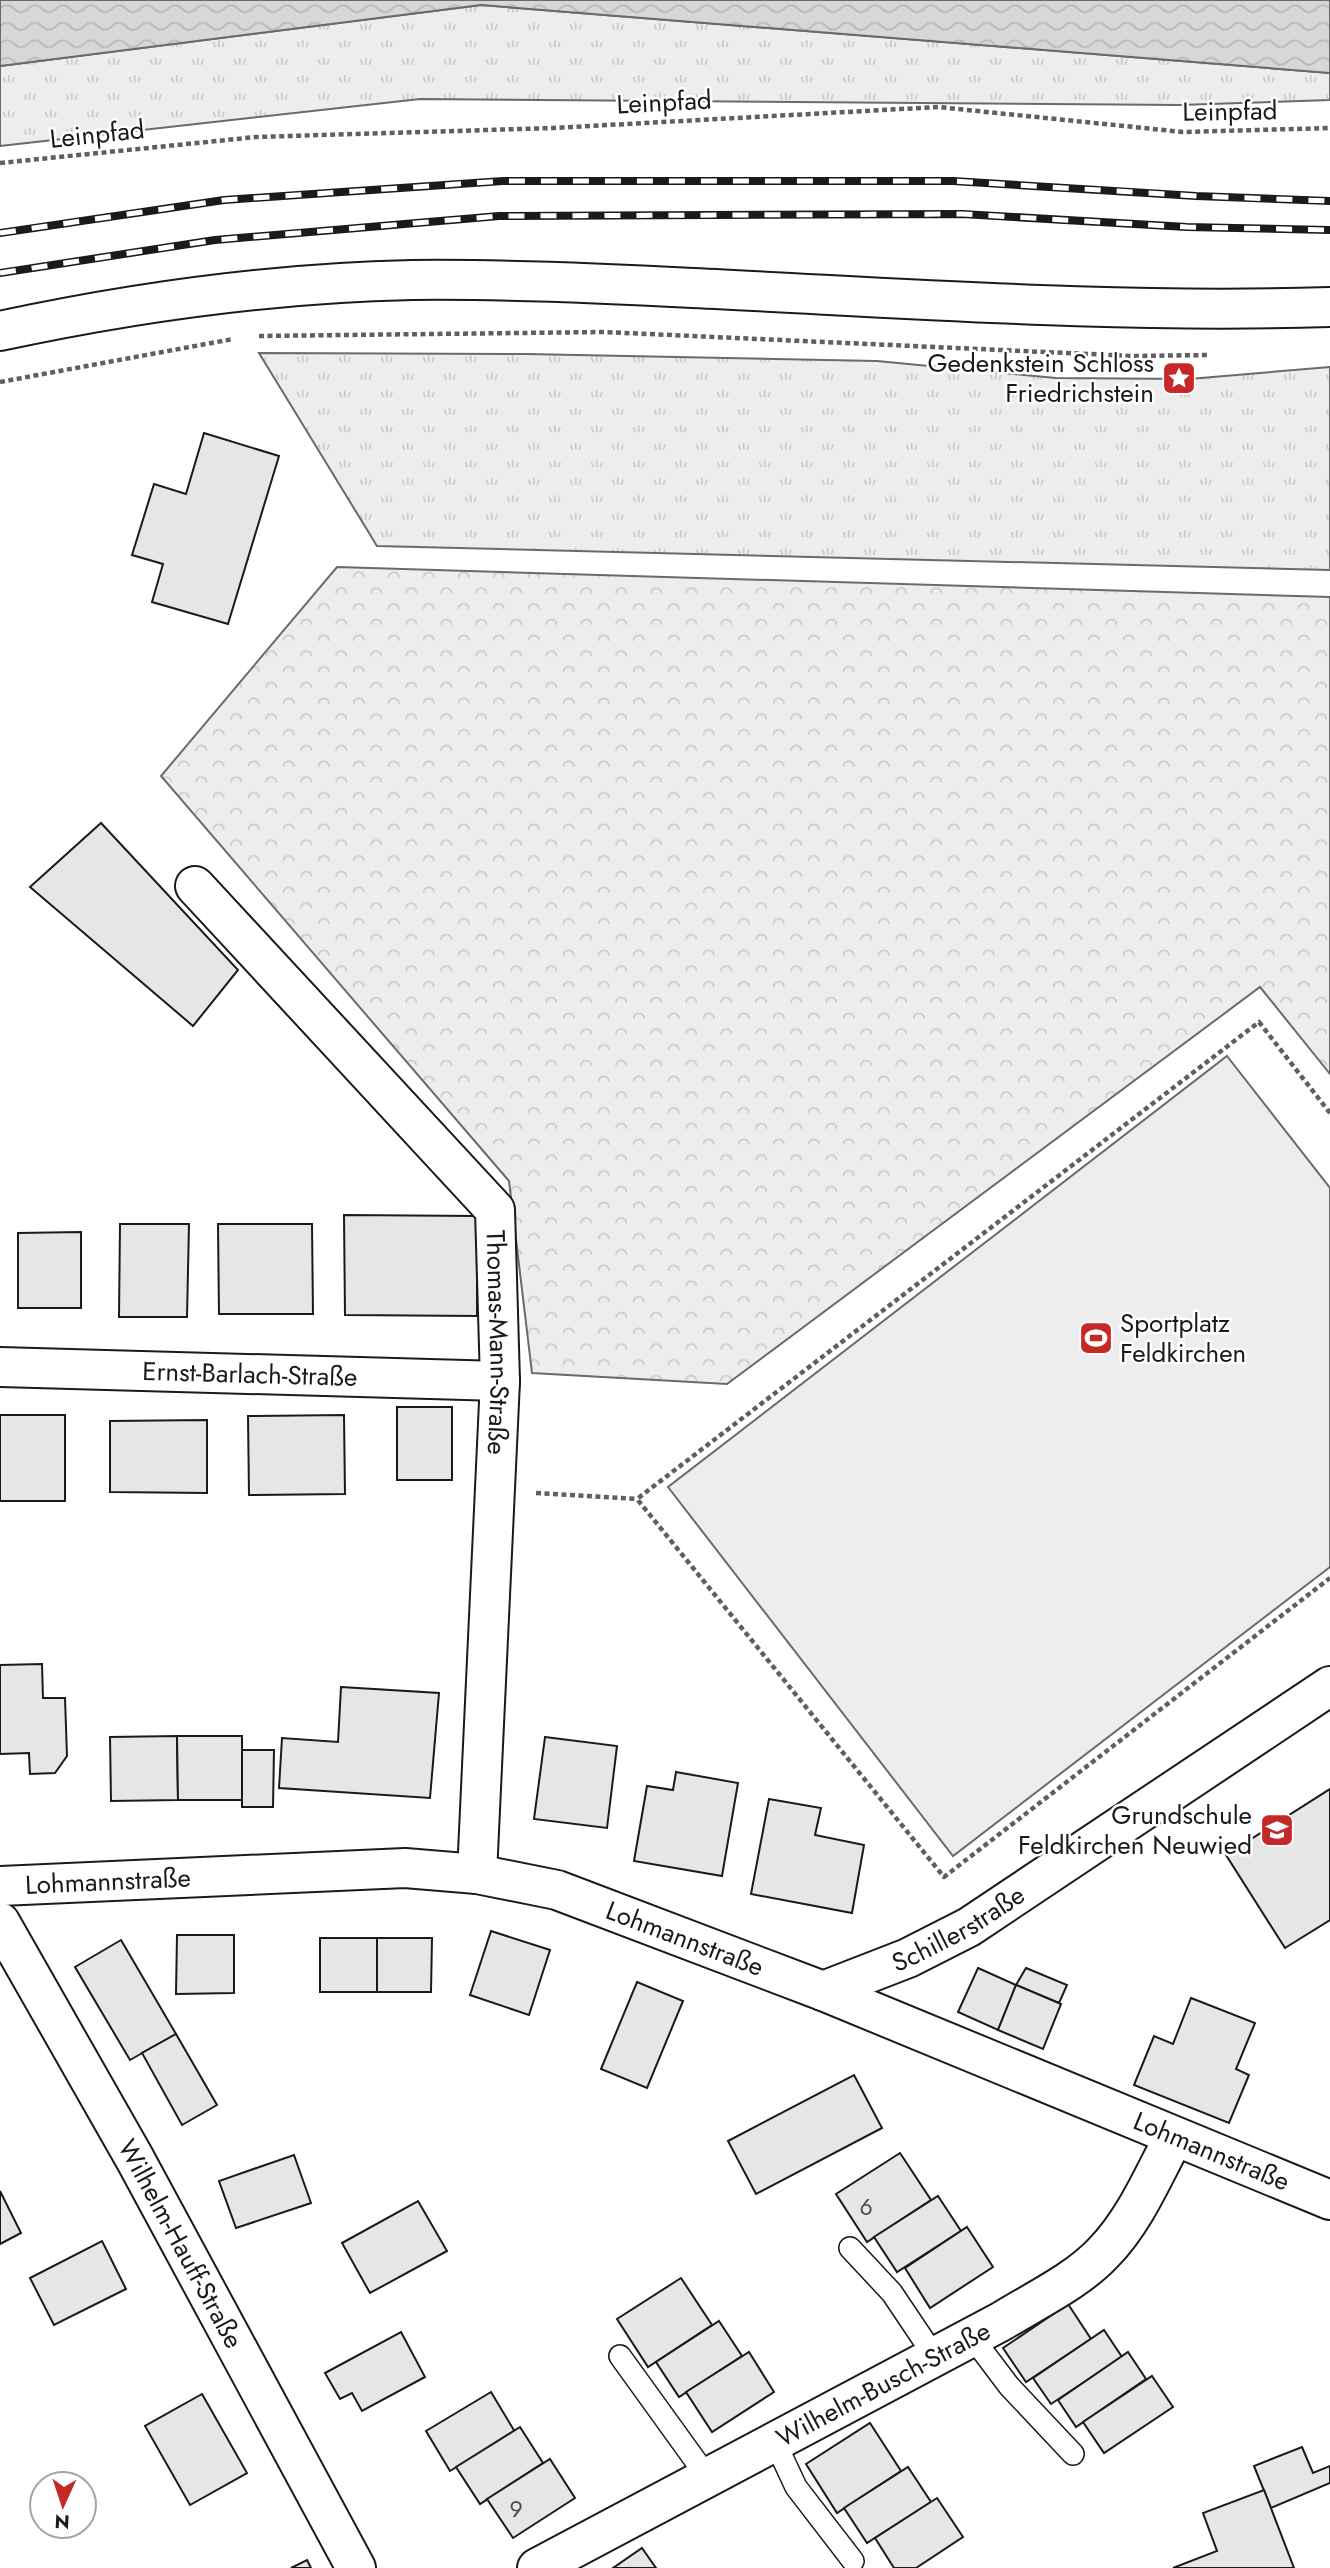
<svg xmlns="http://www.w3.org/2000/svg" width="1330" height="2568" font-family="Jost,sans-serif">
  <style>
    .grass { fill: url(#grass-tufts); stroke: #6a6a6a; stroke-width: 2 }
    .forest { fill: url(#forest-crowns); stroke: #6a6a6a; stroke-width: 2 }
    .built { fill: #ededed; stroke: #6a6a6a; stroke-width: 2 }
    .water { fill: url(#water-waves); stroke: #6a6a6a; stroke-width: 2 }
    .building { fill: #e6e6e6; stroke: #1a1a1a; stroke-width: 2 }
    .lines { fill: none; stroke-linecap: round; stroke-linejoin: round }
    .lane-casing { stroke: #1a1a1a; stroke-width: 24 }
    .street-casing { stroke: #1a1a1a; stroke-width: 42 }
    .primary-casing { stroke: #1a1a1a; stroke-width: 42 }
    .path { stroke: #5f5f5f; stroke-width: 4.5; stroke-dasharray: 5 3.5; stroke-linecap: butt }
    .lane { stroke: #fff; stroke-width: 21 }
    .street { stroke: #fff; stroke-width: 38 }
    .primary { stroke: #fff; stroke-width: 38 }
    .rail-casing { stroke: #1a1a1a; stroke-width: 8 }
    .rail { stroke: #fff; stroke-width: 5; stroke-dasharray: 16; stroke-linecap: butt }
    .labels { text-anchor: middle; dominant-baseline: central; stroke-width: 5; stroke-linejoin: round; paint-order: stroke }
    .number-label { font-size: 23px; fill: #4d4d4d }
    .street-label { font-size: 26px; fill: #1a1a1a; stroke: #fff }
    .poi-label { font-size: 26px; fill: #1a1a1a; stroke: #fff; text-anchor: end }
  </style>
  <defs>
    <pattern id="grass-tufts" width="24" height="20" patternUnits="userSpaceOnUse" patternTransform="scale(1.75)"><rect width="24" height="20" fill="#ededed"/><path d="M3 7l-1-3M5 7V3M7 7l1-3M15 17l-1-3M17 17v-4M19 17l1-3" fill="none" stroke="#cbcbcb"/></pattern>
    <pattern id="forest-crowns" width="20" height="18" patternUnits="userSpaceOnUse" patternTransform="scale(1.75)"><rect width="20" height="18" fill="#ededed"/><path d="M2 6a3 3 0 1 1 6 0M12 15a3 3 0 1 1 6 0" fill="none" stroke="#cbcbcb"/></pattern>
    <pattern id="water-waves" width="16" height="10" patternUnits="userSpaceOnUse" patternTransform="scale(1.75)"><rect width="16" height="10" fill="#d7d7d7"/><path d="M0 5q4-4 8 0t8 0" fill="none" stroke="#b8b8b8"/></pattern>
  </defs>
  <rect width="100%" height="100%" fill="#fff"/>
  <g class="grass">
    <polygon points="481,5 1330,73 1330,100 1180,105 420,99 0,146 0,66"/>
    <polygon points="259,353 527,354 877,361 1056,378 1189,379 1330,367 1330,570 377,546"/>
  </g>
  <polygon class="forest" points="337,567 1330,597 1330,1074 1260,987 727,1384 532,1373 509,1181 161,776"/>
  <polygon class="built" points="1227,1056 1330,1188 1330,1567 953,1856 668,1487"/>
  <polygon class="water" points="0,0 1330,0 1330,73 481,5 0,66"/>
  <g class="building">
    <polygon points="204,433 279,456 228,624 152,602 163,564 132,555 154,484 186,494"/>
    <polygon points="101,823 238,970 193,1026 30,887"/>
    <polygon points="344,1215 477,1216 477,1316 345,1315"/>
    <polygon points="120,1224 189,1224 187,1317 119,1317"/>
    <polygon points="218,1224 312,1224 313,1314 219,1314"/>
    <polygon points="81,1232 81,1308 18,1308 18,1233"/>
    <rect x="397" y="1407" width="55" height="73"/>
    <rect x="0" y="1415" width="65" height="86"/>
    <polygon points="344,1415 345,1494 249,1495 248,1416"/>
    <polygon points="207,1420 207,1493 110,1492 110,1421"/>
    <polygon points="42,1664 43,1698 65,1698 67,1756 55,1773 30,1774 29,1753 0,1754 0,1665"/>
    <polygon points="341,1687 439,1693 430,1798 279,1788 282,1738 338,1742"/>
    <polygon points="177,1736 178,1800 111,1801 110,1737"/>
    <polygon points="177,1736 242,1736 242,1800 178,1800"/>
    <polygon points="545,1737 617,1746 607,1828 534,1819"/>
    <polygon points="242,1750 274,1750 273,1807 242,1807"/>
    <polygon points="676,1772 738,1783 722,1876 634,1861 647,1786 673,1790"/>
    <polygon points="1330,1789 1330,1920 1285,1948 1226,1855"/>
    <polygon points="769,1799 821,1808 815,1835 864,1845 852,1913 751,1894"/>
    <polygon points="491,1931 550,1950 529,2015 470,1995"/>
    <polygon points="177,1935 234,1935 234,1993 176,1994"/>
    <rect x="320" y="1938" width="57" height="54"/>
    <polygon points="377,1938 432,1938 431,1992 377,1992"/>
    <polygon points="121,1940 176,2034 130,2060 75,1967"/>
    <polygon points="978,1968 1016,1985 998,2030 958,2012"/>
    <polygon points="1026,1968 1067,1985 1059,2003 1016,1985"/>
    <polygon points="637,1982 683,2001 647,2088 601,2069"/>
    <polygon points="1016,1985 1061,2004 1043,2049 998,2030"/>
    <polygon points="1191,1998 1255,2023 1236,2069 1249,2075 1229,2123 1134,2085 1154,2036 1173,2044"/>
    <polygon points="176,2034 217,2105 182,2125 142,2053"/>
    <polygon points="854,2075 882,2128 756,2194 728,2141"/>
    <polygon points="900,2153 931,2200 867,2242 836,2194"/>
    <polygon points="294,2155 311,2203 236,2228 219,2181"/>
    <polygon points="0,2191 21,2233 0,2244"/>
    <polygon points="938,2196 961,2231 897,2272 874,2237"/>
    <polygon points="418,2201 447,2251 370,2293 342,2243"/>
    <polygon points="967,2227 993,2267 930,2308 905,2268"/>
    <polygon points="102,2241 126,2289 54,2325 30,2278"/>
    <polygon points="681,2278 712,2325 648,2367 617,2319"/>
    <polygon points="1068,2304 1091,2339 1026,2382 1003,2348"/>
    <polygon points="719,2321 742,2356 679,2397 656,2362"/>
    <polygon points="1104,2330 1122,2357 1051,2404 1033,2378"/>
    <polygon points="401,2332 425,2377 362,2411 352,2393 340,2399 325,2373"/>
    <polygon points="749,2352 774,2392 712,2432 686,2392"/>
    <polygon points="1128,2352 1146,2379 1076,2427 1058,2400"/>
    <polygon points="1152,2376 1173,2407 1104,2453 1083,2422"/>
    <polygon points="491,2392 515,2432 450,2471 426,2431"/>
    <polygon points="202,2394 247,2473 190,2505 145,2426"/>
    <polygon points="870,2423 901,2471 837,2513 806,2464"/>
    <polygon points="520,2427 543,2463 480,2504 456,2467"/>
    <polygon points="1302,2447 1313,2473 1330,2466 1330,2483 1271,2508 1254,2466"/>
    <polygon points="550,2459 575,2498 513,2538 487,2499"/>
    <polygon points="908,2467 931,2502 867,2543 844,2508"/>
    <polygon points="1264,2490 1294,2568 1173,2568 1217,2551 1203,2513"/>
    <polygon points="937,2498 963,2537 916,2568 894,2568 875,2538"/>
    <polygon points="642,2548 656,2568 613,2568"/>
    <polygon points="307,2560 311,2568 291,2568"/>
  </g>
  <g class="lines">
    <g class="lane-casing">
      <g id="lane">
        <polyline points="850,2248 892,2293 935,2357"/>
        <polyline points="972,2337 1009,2386 1073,2454"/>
        <polyline points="620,2356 708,2478"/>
        <polyline points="775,2442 796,2487 853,2561"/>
      </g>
    </g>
    <g class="street-casing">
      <g id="street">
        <path id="s1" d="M195,886L495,1210L500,1381L477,1874"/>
        <path id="s2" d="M0,1367L500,1381"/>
        <path id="s3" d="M0,1886L405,1868L477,1874L557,1890L823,1991L1330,2200"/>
        <path id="s4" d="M0,1922L135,2159L356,2568"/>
        <path id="s5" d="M823,1991L908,1958L969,1927L1330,1686"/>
        <path id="s6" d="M537,2568L1002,2321C1036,2300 1077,2281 1104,2252C1135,2220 1153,2176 1174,2137"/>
      </g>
    </g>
    <g class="primary-casing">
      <path id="primary" d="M0,331C135,302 274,283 412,280C506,279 600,283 693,288C905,298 1118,314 1330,307"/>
    </g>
    <g class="path">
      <polyline points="0,163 256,137 553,128 938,107 1183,132 1330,128"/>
      <polyline points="259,336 604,332 1133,356 1209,355"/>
      <polyline points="0,382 233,339"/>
      <polyline points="1330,1113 1259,1022 637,1499 944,1877 1330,1578"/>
      <polyline points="536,1493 637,1499"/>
    </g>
    <use href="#lane" class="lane"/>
    <use href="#street" class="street"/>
    <use href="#primary" class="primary"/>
    <g class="rail-casing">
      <g id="rail">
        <polyline points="0,233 224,200 503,181 953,181 1196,196 1330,201"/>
        <polyline points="0,273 215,240 499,216 962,214 1187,227 1330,230"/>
      </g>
    </g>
    <use href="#rail" class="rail"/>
  </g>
  <defs>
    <g id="sight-square" transform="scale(1.75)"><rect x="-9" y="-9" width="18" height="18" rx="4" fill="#c62828" stroke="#fff"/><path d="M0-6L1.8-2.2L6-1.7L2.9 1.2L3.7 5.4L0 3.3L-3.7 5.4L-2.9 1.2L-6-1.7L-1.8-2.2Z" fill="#fff"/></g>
    <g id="stadium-square" transform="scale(1.75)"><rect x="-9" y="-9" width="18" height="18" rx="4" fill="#c62828" stroke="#fff"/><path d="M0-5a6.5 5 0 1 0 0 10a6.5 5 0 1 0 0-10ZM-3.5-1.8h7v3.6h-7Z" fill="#fff"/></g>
    <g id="school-square" transform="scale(1.75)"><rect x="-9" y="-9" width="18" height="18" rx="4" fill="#c62828" stroke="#fff"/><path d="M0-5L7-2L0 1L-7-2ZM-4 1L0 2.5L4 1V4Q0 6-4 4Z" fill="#fff"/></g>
  </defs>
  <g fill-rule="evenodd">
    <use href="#sight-square" x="1179" y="378"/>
    <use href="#stadium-square" x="1096" y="1338"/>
    <use href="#school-square" x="1277" y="1830"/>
  </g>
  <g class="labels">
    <g class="number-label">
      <text x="866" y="2207">6</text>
      <text x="516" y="2509">9</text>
    </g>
    <g class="street-label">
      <text transform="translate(664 102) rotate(-3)">Leinpfad</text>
      <text transform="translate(1230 111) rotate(-1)">Leinpfad</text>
      <text transform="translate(97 134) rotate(-6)">Leinpfad</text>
      <text stroke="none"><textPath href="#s1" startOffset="574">Thomas-Mann-Straße</textPath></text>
      <text stroke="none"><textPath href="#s2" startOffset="250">Ernst-Barlach-Straße</textPath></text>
      <text stroke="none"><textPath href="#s3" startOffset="108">Lohmannstraße</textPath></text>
      <text stroke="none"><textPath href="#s5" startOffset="149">Schillerstraße</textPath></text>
      <text stroke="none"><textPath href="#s3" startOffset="696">Lohmannstraße</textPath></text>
      <text stroke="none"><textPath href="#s3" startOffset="1264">Lohmannstraße</textPath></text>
      <text stroke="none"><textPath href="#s4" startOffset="369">Wilhelm-Hauff-Straße</textPath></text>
      <text stroke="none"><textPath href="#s6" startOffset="392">Wilhelm-Busch-Straße</textPath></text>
    </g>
    <g class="poi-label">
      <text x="1154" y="363">Gedenkstein Schloss<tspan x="1154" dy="30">Friedrichstein</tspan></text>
      <text x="1120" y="1323" text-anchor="start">Sportplatz<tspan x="1120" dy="30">Feldkirchen</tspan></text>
      <text x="1252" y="1815">Grundschule<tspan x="1252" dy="30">Feldkirchen Neuwied</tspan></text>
    </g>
  </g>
  <g transform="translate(63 2505) rotate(183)"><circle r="33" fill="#ffffff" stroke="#a3a3a3" stroke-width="2"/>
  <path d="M0-5L12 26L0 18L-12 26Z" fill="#c62828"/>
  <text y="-10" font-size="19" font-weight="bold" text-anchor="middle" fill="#1a1a1a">N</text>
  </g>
</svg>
